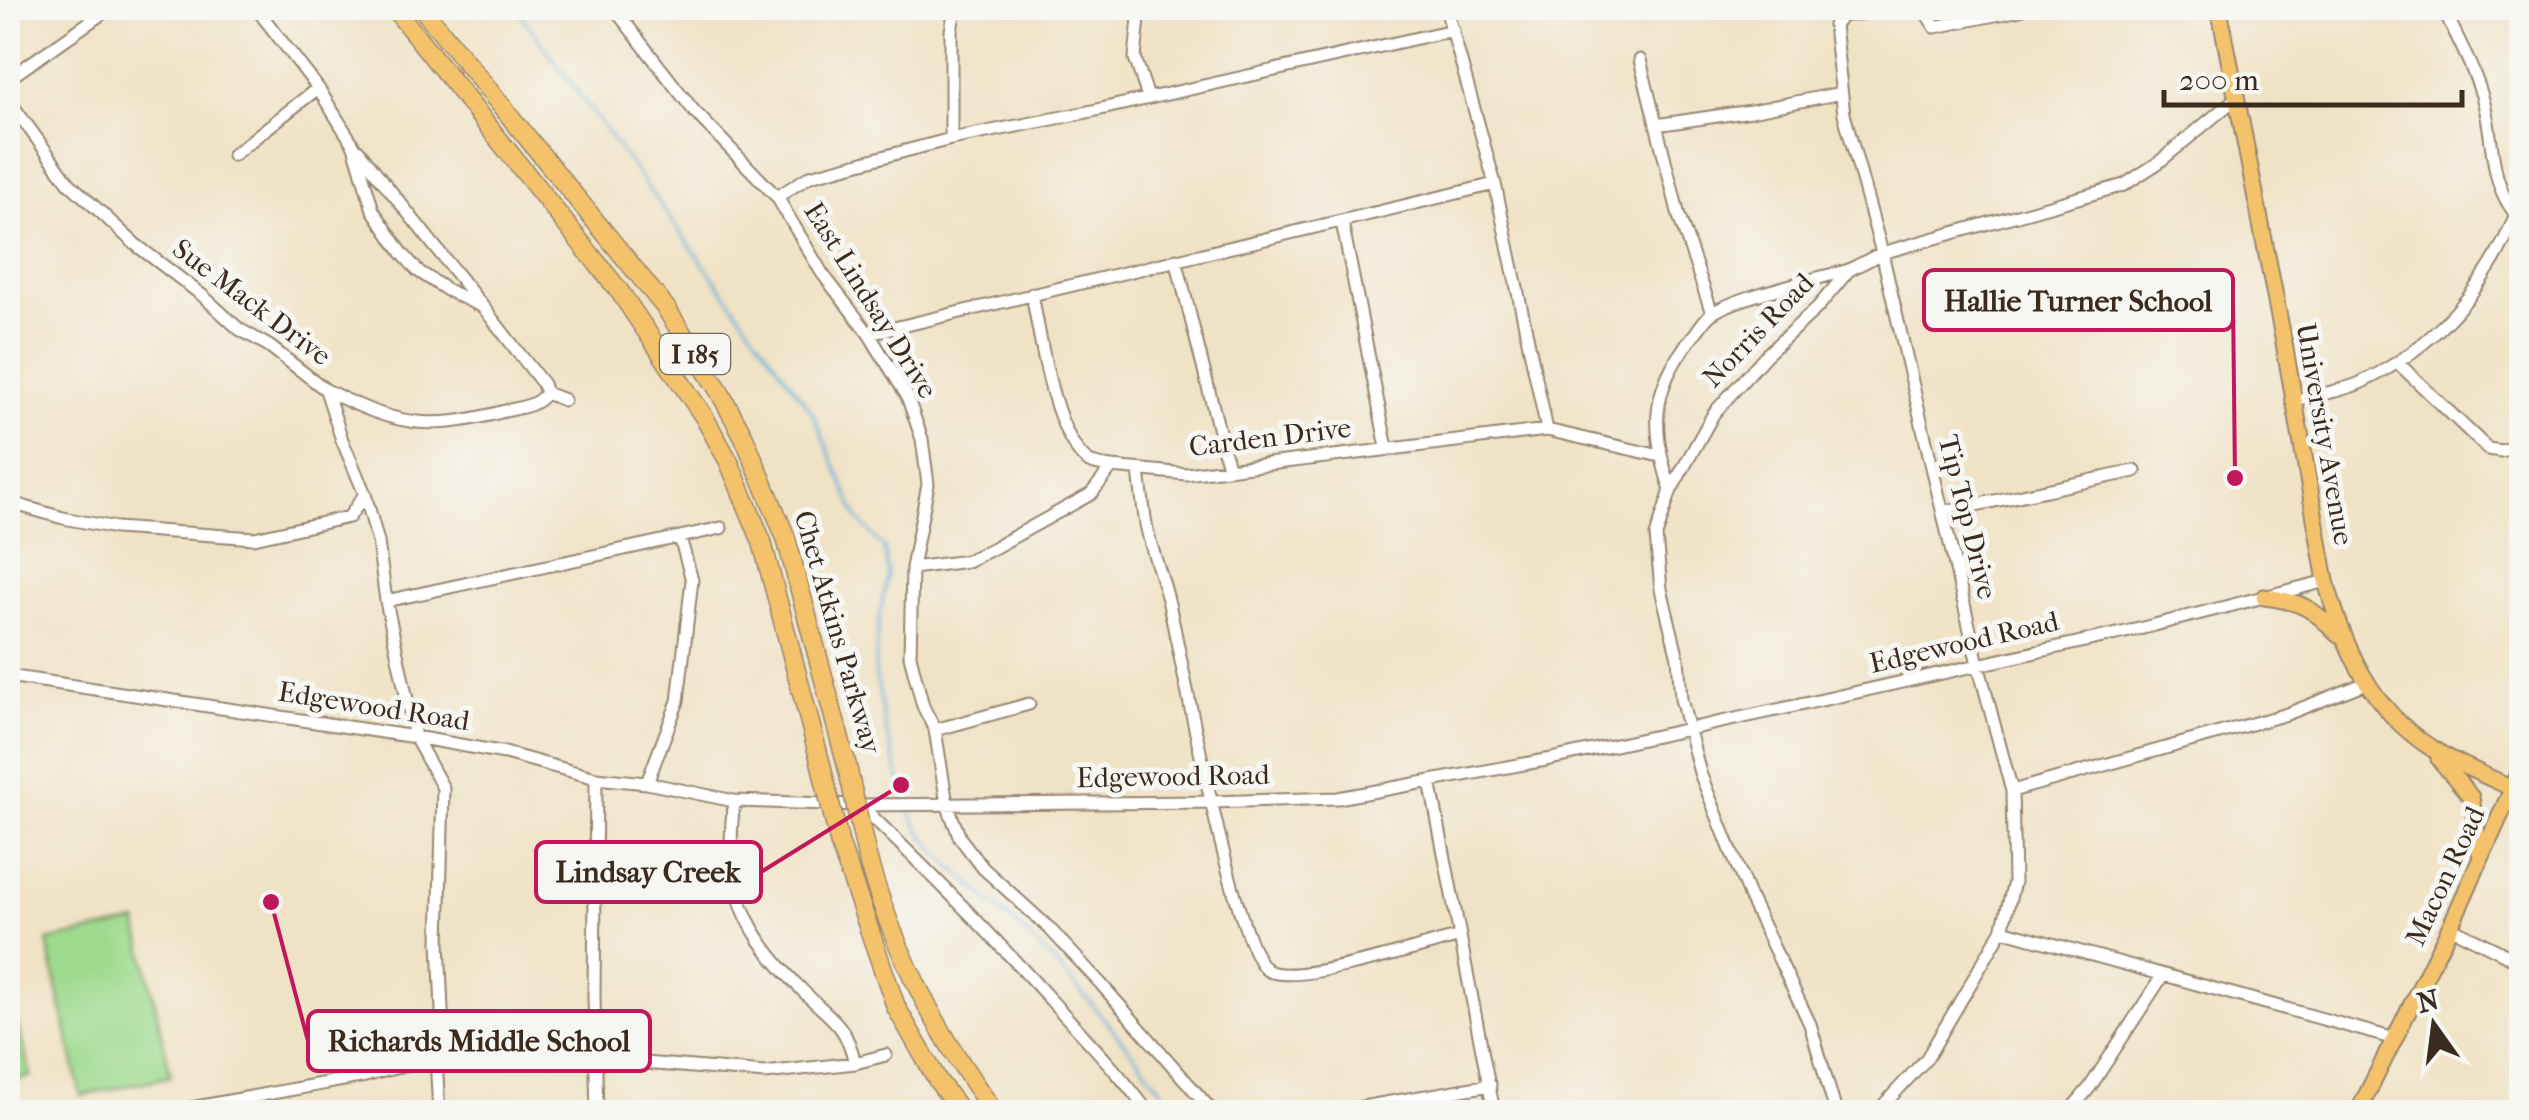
<svg xmlns="http://www.w3.org/2000/svg" width="2529" height="1120" viewBox="0 0 2529 1120" font-family="'IM FELL French Canon',serif">
	<style>
		.green { fill: #9eda8e; stroke: #6c8256; stroke-width: 2.5 }
		.lines { fill: none; stroke-linecap: round; stroke-linejoin: round }
		.stream { stroke: #5eadd8; stroke-width: 2.5 }
		.minor-casing { stroke: #968672; stroke-width: 15 }
		.major-casing { stroke: #968672; stroke-width: 19 }
		.highway-casing { stroke: #968672; stroke-width: 21 }
		.minor { stroke: #fff; stroke-width: 11 }
		.major { stroke: #f4c26a; stroke-width: 15 }
		.highway { stroke: #f4c26a; stroke-width: 18 }
		.highway-bridge-casing { stroke: #968672; stroke-width: 21; stroke-linecap: butt }
		.highway-bridge { stroke: #f4c26a; stroke-width: 18 }
		.labels { text-anchor: middle; dominant-baseline: central; stroke-width: 10; stroke-linejoin: round; paint-order: stroke }
		.shield { fill: #f6f6f2; stroke: #73675e; stroke-width: 2.5 }
		.shield-label { font-size: 25px; font-weight: bold; fill: #3b2a1e }
		.street-label { font-size: 28px; fill: #3b2a1e; stroke: #f6f6f2 }
		.leader { fill: none; stroke: #c2185b; stroke-width: 4 }
		.callout-dot { fill: #c2185b; stroke: #f6f6f2; stroke-width: 4 }
		.callout { fill: #f6f6f2; stroke: #c2185b; stroke-width: 4 }
		.callout-label { font-size: 30px; text-anchor: middle; font-weight: bold; fill: #3b2a1e }
	</style>
	<rect width="100%" height="100%" fill="#f6f6f2"/>
	<filter id="ink" filterUnits="userSpaceOnUse"><feTurbulence type="fractalNoise" baseFrequency=".01" numOctaves="2"/><feDisplacementMap in="SourceGraphic" scale="20" xChannelSelector="R" yChannelSelector="G"/><feConvolveMatrix kernelMatrix="1 2 1 2 8 2 1 2 1" color-interpolation-filters="sRGB"/></filter>
	<filter id="wash" filterUnits="userSpaceOnUse"><feTurbulence type="fractalNoise" baseFrequency=".0048" numOctaves="4" result="noise"/><feDisplacementMap in="SourceGraphic" scale="40" xChannelSelector="R" yChannelSelector="G"/><feGaussianBlur stdDeviation="2.25" result="paint"/><feColorMatrix in="noise" values="0 0 0 0 0 0 0 0 0 0 0 0 0 0 0 0 0 1.4 0 .05"/><feComposite in="paint" operator="in"/></filter>
	<g filter="url(#wash)">
		<rect width="100%" height="100%" fill="#f0e2c5"/>
		<path class="green" d="M137,922L171,1076L81,1096L47,941Z
			M8,989L31,1076L8,1082Z"/>
		<g class="lines">
			<path class="stream" d="M516,8L812,412L858,519L884,548L888,575L879,617L875,670L885,727L906,801
				M909,809C924,853 996,903 1029,937C1083,991 1133,1052 1179,1112"/>
		</g>
	</g>
	<g filter="url(#ink)">
		<g class="lines">
			<defs>
				<path id="minor" d="M256,8L318,88L354,146L373,210L402,253L418,271L447,290L483,307L543,384L546,393L564,400
					M614,8L694,111L777,197L822,273L869,334L907,396L922,439L928,484L912,568L910,656L923,706L935,730L947,804L960,838L983,868L1048,927L1101,984L1213,1112
					M1140,8L1135,58L1148,97
					M1446,8L1495,184L1547,430
					M1919,8L1924,10L1935,27L2020,10L2021,8
					M2443,8C2456,35 2472,64 2481,93C2496,136 2486,181 2518,217
					M1640,60L1679,216L1712,313
					M8,79L110,8
					M8,99L69,183L135,244L203,296L239,329L269,346L326,390L342,440L365,494L378,542L386,601L415,737L443,788L439,942L444,1056L436,1057L439,1112
					M1656,125L1751,111L1841,93
					M951,139V31L955,8
					M358,150L483,307
					M233,155L318,88
					M777,197L810,176L951,139L1083,113L1453,30
					M1342,222L1387,448
					M1176,259L1228,467
					M1032,294C1040,335 1054,438 1089,462C1095,465 1105,466 1112,467
					M869,334L1495,184
					M2398,363L2488,449L2501,451L2522,444
					M326,390C395,425 429,432 505,411C520,407 536,407 546,393
					M2292,401C2314,395 2340,392 2360,383C2433,349 2487,288 2516,214
					M1139,471C1141,488 1143,506 1146,524C1151,551 1163,577 1169,604C1182,660 1234,946 1267,970C1292,987 1427,945 1460,936
					M1671,490C1651,431 1650,389 1691,339C1697,332 1703,321 1710,315C1733,297 1817,279 1849,270
					M8,502L63,518L116,528L254,538L349,517L365,494
					M1943,512L2135,471
					M912,568L967,561L992,549L1091,494L1112,467L1186,474L1547,430L1660,456
					M386,601L721,528
					M8,676L415,737L505,753L596,778L647,783L734,801L860,805L1211,802L1338,798L1546,760L1804,704L2139,629L2326,581
					M935,730L1029,704
					M596,778L594,997L597,1112
					M1430,781L1494,1112
					M647,783L678,701L692,580L680,538
					M2012,791L2287,714L2366,683
					M734,801C723,890 744,933 807,995C834,1021 846,1025 855,1063
					M860,805C928,870 995,938 1058,1008C1089,1042 1121,1075 1148,1112
					M2450,927L2522,963
					M2002,930L2395,1039
					M596,1059L765,1073L855,1063L886,1055
					M169,1112L365,1076L436,1057
					M1333,1112L1490,1085
					M1836,1112L1810,1024L1750,898L1700,773L1681,699L1678,658L1661,589L1656,536L1671,490L1714,413L1765,356L1818,307L1849,270L1882,253L2124,185L2158,163L2235,99
					M1877,1112L1927,1058L2002,930L2014,882L2012,791L1978,664L1882,253L1844,114L1834,25L1842,16L1898,8
					M2069,1112L2090,1087L2163,975"/>
				<path id="major" d="M2219,8L2284,343L2326,581C2342,641 2366,699 2417,738C2444,759 2481,773 2512,788
					M2264,597C2300,601 2313,608 2338,634
					M2439,759L2471,797L2481,858
					M2358,1112L2450,927L2522,767"/>
				<path id="highway" d="M394,8L620,292L704,417L729,462L762,542L821,765
					M422,8L665,307L718,389L744,437L786,538L847,766
					M840,845L896,1007L938,1081L961,1112
					M867,857C893,949 938,1035 994,1112"/>
			</defs>
			<use href="#minor" class="minor-casing"/>
			<use href="#major" class="major-casing"/>
			<use href="#highway" class="highway-casing"/>
			<use href="#minor" class="minor"/>
			<use href="#major" class="major"/>
			<use href="#highway" class="highway"/>
			<defs>
				<path id="highway-bridge" d="M821,765L840,845
					M847,766L867,857"/>
			</defs>
			<use href="#highway-bridge" class="highway-bridge-casing"/>
			<use href="#highway-bridge" class="highway-bridge"/>
		</g>
	</g>
	<g class="labels">
		<rect class="shield" x="660" y="334" width="70" height="40" rx="8"/>
		<g class="shield-label">
			<text x="695" y="354">I 185</text>
		</g>
		<g class="street-label">
			<text transform="translate(871 300) rotate(58)">East Lindsay Drive</text>
			<text transform="translate(252 302) rotate(37)">Sue Mack Drive</text>
			<text transform="translate(1758 330) rotate(-46)">Norris Road</text>
			<text transform="translate(2325 434) rotate(80)">University Avenue</text>
			<text transform="translate(1270 437) rotate(-7)">Carden Drive</text>
			<text transform="translate(1968 517) rotate(76)">Tip Top Drive</text>
			<text transform="translate(838 632) rotate(74)">Chet Atkins Parkway</text>
			<text transform="translate(1964 642) rotate(-13)">Edgewood Road</text>
			<text transform="translate(374 706) rotate(9)">Edgewood Road</text>
			<text transform="translate(1173 776) rotate(-1)">Edgewood Road</text>
			<text transform="translate(2445 876) rotate(-65)">Macon Road</text>
		</g>
	</g>
	<path class="leader" d="M2235 478L2233 300M901 785L761 872M271 902L308 1041"/>
	<g class="callout-dot">
		<circle cx="2235" cy="478" r="10"/>
		<circle cx="901" cy="785" r="10"/>
		<circle cx="271" cy="902" r="10"/>
	</g>
	<g class="callout">
		<rect x="1924" y="270" width="309" height="60" rx="10"/>
		<rect x="536" y="842" width="225" height="60" rx="10"/>
		<rect x="308" y="1011" width="342" height="60" rx="10"/>
	</g>
	<g class="callout-label">
		<text x="2078" y="311">Hallie Turner School</text>
		<text x="648" y="882">Lindsay Creek</text>
		<text x="479" y="1051">Richards Middle School</text>
	</g>
	<rect width="2529" height="1120" fill="none" stroke="#f6f6f2" stroke-width="40"/>
	<g transform="translate(2434 1025) rotate(346)" stroke="#f6f6f2" stroke-width="8" paint-order="stroke">
	<path d="M0-8L18 38L0 25L-18 38Z" fill="#3b2a1e"/>
	<text y="-15" font-size="28" font-weight="bold" text-anchor="middle" fill="#3b2a1e">N</text>
	</g>
	<path d="M2164 90v15h298v-15" fill="none" stroke="#3b2a1e" stroke-width="5"/>
	<text x="2179" y="90" font-size="30" fill="#3b2a1e" stroke="#f6f6f2" stroke-width="8" paint-order="stroke">200 m</text>
</svg>
